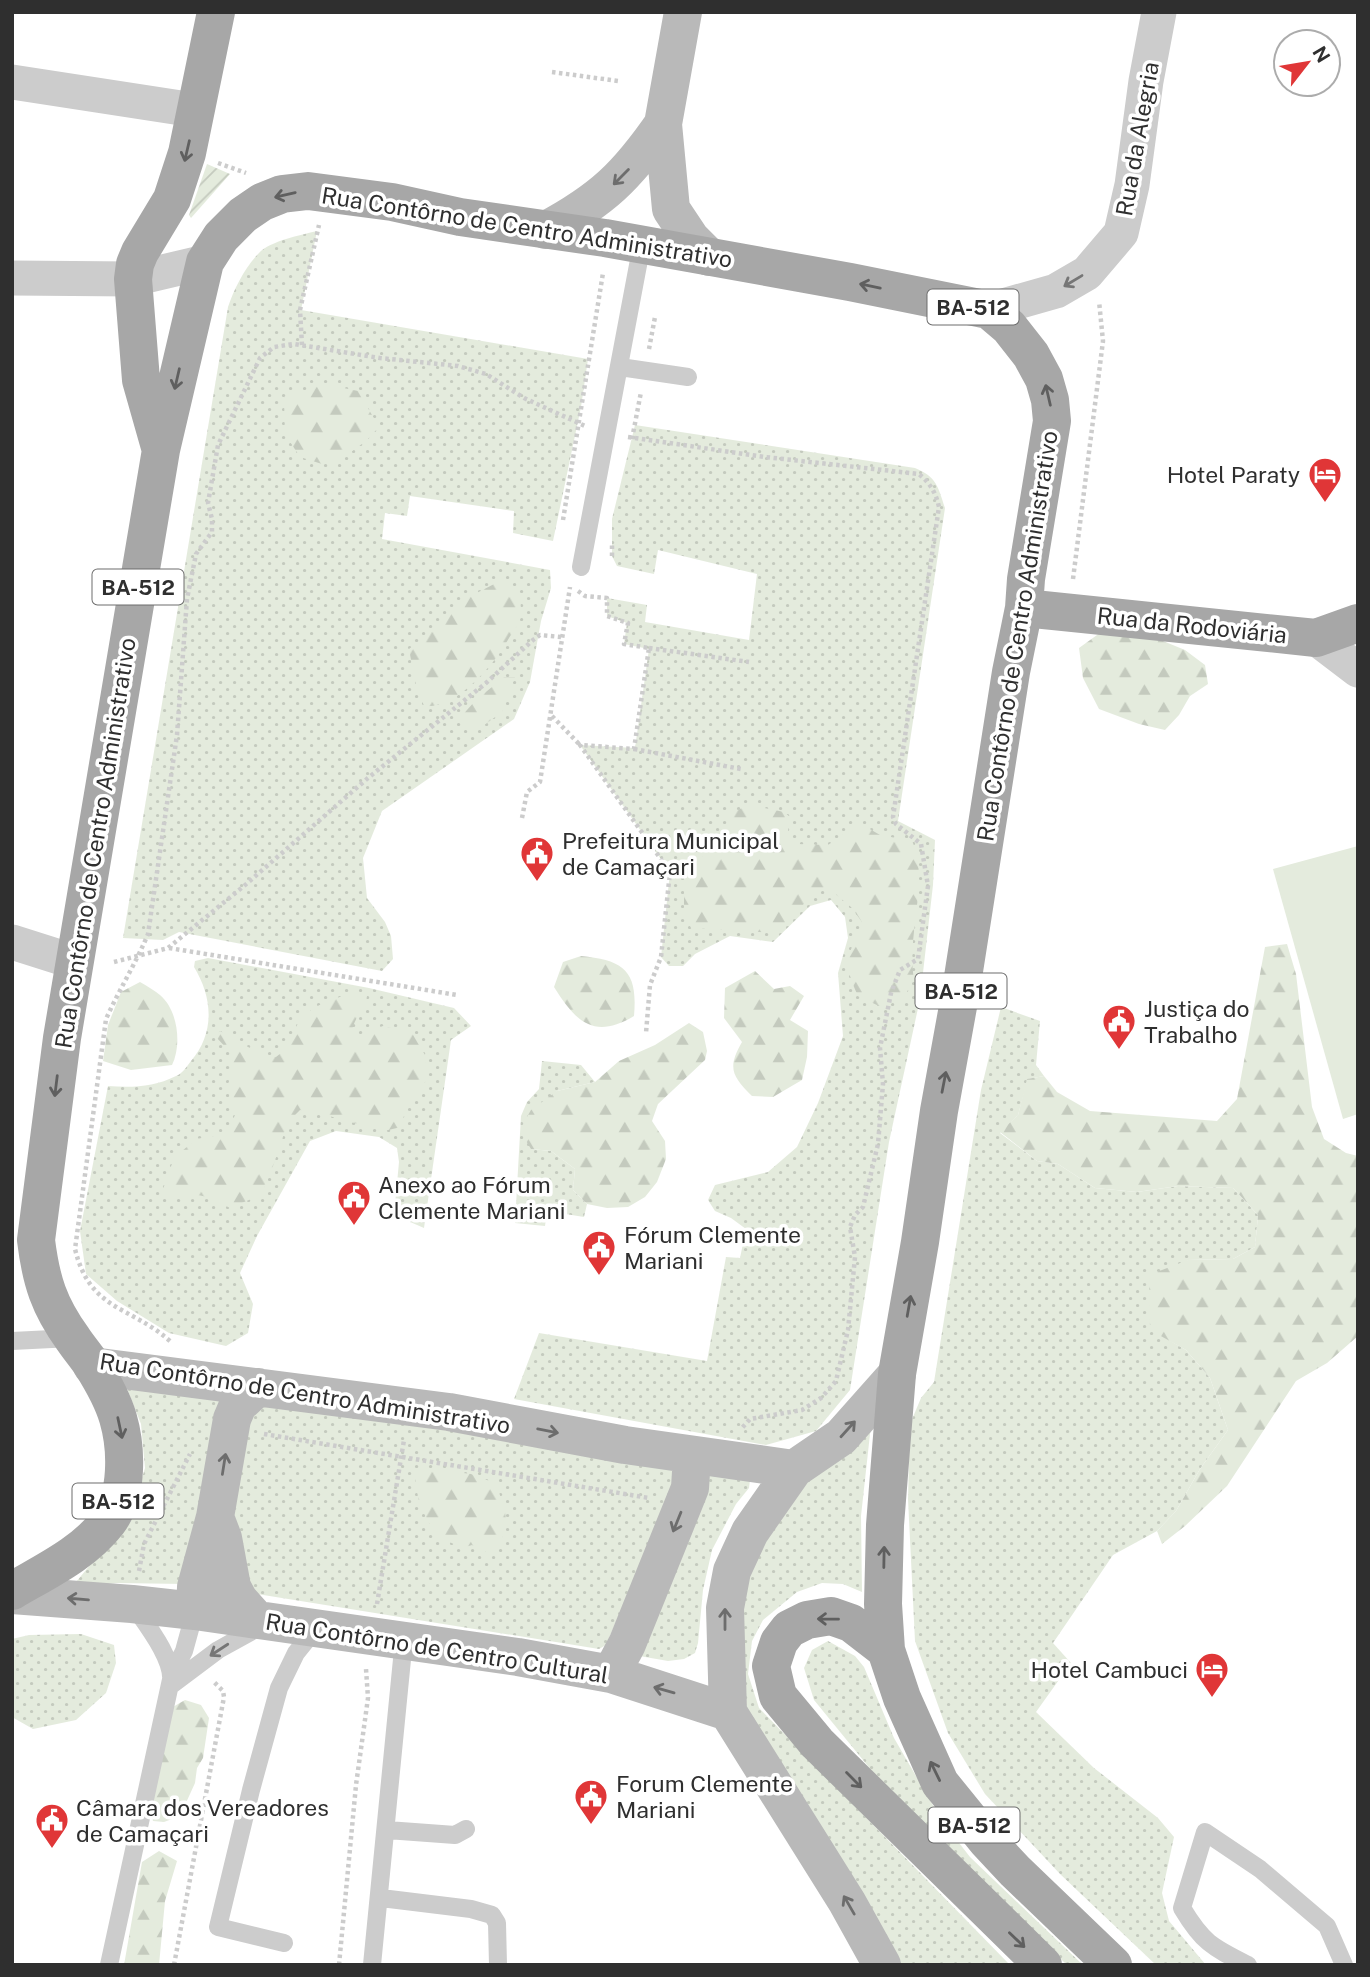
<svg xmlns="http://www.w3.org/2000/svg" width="1370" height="1977" viewBox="0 0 1370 1977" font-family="'Public Sans',sans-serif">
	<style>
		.grass { fill: url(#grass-dots) }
		.forest { fill: url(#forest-firs) }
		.park { fill: #e4ebdd }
		.garden { fill: url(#garden-furrows) }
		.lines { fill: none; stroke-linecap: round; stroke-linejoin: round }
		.path { stroke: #ccc; stroke-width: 4.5; stroke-dasharray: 3.5 3.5; stroke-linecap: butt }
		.lane { stroke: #ccc; stroke-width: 18 }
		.street { stroke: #ccc; stroke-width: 35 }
		.secondary { stroke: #b9b9b9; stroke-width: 38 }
		.primary { stroke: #a7a7a7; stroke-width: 38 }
		.oneway { stroke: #5f5f5f }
		.oneway2 { stroke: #6d6d6d }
		.oneway3 { stroke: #767676 }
		.labels { text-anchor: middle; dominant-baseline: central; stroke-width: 7; stroke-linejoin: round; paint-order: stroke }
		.shield { fill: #fff; stroke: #6d6d6d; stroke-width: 2 }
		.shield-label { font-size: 21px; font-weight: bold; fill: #2f2f2f }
		.street-label { font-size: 23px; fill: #2f2f2f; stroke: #fff }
		.poi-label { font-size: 23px; fill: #2f2f2f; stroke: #fff; text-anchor: start }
	</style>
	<defs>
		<pattern id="grass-dots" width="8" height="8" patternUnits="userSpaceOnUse" patternTransform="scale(1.75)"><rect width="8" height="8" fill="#e4ebdd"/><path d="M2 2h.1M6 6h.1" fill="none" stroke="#c4cabe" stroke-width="1.8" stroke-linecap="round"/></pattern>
		<pattern id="forest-firs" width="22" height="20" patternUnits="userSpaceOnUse" patternTransform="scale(1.75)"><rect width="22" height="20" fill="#e4ebdd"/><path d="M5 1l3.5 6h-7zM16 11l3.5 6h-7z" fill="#c4cabe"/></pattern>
		<pattern id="garden-furrows" width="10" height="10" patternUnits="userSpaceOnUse" patternTransform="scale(1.75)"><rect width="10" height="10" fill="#e4ebdd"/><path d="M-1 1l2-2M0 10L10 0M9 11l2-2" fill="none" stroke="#c4cabe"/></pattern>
	</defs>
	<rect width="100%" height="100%" fill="#fff"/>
	<path class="grass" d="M317,231L301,310L588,359L581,407L553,541L513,533L514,511L410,496L407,516L385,513L382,539L550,570L551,588L541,621L530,682L514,719L382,811L363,858L367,898L385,922L391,936L393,959L382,971L179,932L163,940L123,938L228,307C234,289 245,267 259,253C270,241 301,235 317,231Z
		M635,425L915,468C937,477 938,487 945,508L898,821L935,840L933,885L920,999L889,1142L850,1390L816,1431L766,1445L514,1399L539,1333L707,1361L726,1257L740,1258L746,1229L731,1218L715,1211L708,1200L715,1185L768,1172L797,1147L818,1103L843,1036L838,973L848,938L845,917L831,900L810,906L773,942L730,936L695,954L683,966H669L661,957L670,872L580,745L635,748L649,649L624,644L627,623L607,616V598L647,605L645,622L749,640L757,574L658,550L654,574L617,566L612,556V519Z
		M208,958L369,988L454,1008L471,1026L451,1040L424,1228L394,1215L399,1162L397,1148L379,1137L336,1131L310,1141L257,1236L240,1273L253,1304L248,1333L226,1346L169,1333L117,1301L86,1274L80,1231L108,1086C132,1088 154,1087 176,1076C182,1074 187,1066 191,1061C215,1033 213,998 194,967L195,961Z
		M1001,1007L1040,1021L1036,1065L1044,1076L1028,1079L1018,1115L1000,1133L1037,1161L1058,1164L1095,1188L1137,1192L1178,1186L1233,1188L1258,1215L1255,1247L1233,1259L1188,1260L1150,1329L1186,1350L1210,1378L1228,1430L1200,1469L1176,1511L1157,1531L1113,1555L1053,1643L1071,1663L1036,1712L1094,1768L1158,1818L1174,1837L1162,1893L1169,1921L1206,1965H1156L1060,1874L985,1794L948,1733L915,1641L908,1499L910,1424L921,1398L934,1382L981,1090Z
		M542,1061L581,1065L595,1082L557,1091L531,1149L551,1151L575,1169L573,1190L587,1204L584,1217L547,1211L545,1226L515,1223L521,1116L527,1102L539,1089Z
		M122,1376L232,1393L184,1584L117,1583L71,1588L130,1517L145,1468L141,1424Z
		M264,1402L666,1464L678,1477L606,1645L599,1649L245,1592L228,1529L240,1425Z
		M872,1416L861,1516L862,1592L843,1584L822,1583L797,1592L763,1620L752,1641L748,1674L759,1708L1010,1965H901L745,1713L734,1625L760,1536L793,1493Z
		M698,1472L750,1480L749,1488L736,1504L712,1550L703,1590L698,1643L695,1653L684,1659L668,1661L628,1654Z
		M81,1634L114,1645L116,1663L106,1693L76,1720L33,1729L12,1717V1639L29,1635Z
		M828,1641L855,1656L864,1667L894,1738L942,1821L970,1857L1083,1965H1067L890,1793L814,1700L804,1668L812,1650Z"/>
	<path class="forest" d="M324,384L358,391L379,427L366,441L344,457L322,464L300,457L285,434L284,397Z
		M500,581L520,592C520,601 522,612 520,620C518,626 512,633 509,638C494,665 457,709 424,706L415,681L409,649L435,629L467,598Z
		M1104,630H1136L1185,650L1205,665L1208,684L1190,696L1179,715L1165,730L1139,724L1099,709L1083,678L1079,648Z
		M504,677H515L502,712L472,734L459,719L475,701Z
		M749,805L784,812L790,817L787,838L796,844L828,845L854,827L868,828L880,835L912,841C930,878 906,937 914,979L902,1001L879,1006L858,996C840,956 849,960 862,922L851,907L828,888L811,896L778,933L691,928L684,912V868L691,859L703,856L714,849L718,838L728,832L727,815Z
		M1287,944L1296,974L1312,1107L1324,1139L1346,1153L1358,1156V1336L1327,1363L1296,1381L1227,1486L1185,1526L1162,1544L1157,1531L1176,1511L1200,1469L1228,1430L1210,1378L1186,1350L1150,1330L1149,1275L1188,1260L1233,1259L1255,1247L1258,1215L1233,1188L1178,1186L1137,1192L1095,1188L1058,1164L1037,1161L1000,1132L1018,1115L1027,1079L1044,1076L1057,1092L1090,1111L1217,1121L1237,1099L1265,947Z
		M581,956C624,960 638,971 634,1016C594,1040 576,1022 554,987L563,962Z
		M755,971L774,989L790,986L804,996L790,1020L808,1031L807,1057L802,1080L773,1097L752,1096C732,1076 727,1068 742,1042L724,1018L725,988Z
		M140,982C147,986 154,990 160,995C178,1010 182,1045 172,1065L131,1070L103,1061L108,1025L121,992Z
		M355,993L367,996C365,1010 356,1014 352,1030L356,1036L383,1026L412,1033L425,1055L427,1080C414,1095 405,1107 401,1127L384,1131L318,1113L300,1110L288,1122L272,1169L261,1195L230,1208C203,1194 198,1192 168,1198L163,1189L174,1158L196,1139L214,1136L230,1128L236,1112L230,1099L228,1085L233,1066L232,1054L215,1036L220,1031L262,1055L276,1057C293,1044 289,1042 297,1025C307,1006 337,997 355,993Z
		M689,1023L703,1032L707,1051L705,1060L658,1104L652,1121L665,1141L666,1159L657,1182L645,1197L628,1207L607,1208L587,1204L573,1190L575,1169L551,1151L531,1149L523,1136L524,1122L531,1110L557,1091L595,1082L619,1061L655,1045Z
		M425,1468L471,1474L495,1483C509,1516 510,1524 494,1556L472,1545L462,1548L435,1535L419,1503L415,1478Z
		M185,1700L201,1705L209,1718L203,1758L197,1768L195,1783L180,1816L164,1822L153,1821L148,1803L171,1708Z
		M159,1851L177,1861L165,1901L159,1965H124L142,1862Z"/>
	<path class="park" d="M1358,846V1114L1343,1119L1273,869Z"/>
	<path class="garden" d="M207,164L230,174L191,218L189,215Z"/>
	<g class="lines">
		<path class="path" d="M552,72L618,81
			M218,163L246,173
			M302,345L300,310L319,225
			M649,349L655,317
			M628,437L765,457L919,474C930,483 936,493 939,507L893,817L896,824L921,844L928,886L918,959L900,970L891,993L880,1048L883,1084L878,1144L863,1207L855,1215L850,1227L855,1257L848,1330L836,1381L821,1398L802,1410L750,1419L742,1428
			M632,439L641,392
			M563,520L603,273
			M612,556V543
			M1073,579L1103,341L1099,301
			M578,591L585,596L607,598V616L628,623L624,644L649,648L634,749L580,745L670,872L661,957L650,985L646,1033
			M649,648L749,662
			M552,716L580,745
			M634,749L741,769
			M522,818L527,792L540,782L570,587
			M169,948L457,995
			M114,962L168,948L244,886L368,778L486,683L533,640L540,635L561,637
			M170,1341C129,1305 90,1311 75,1249L106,1019C119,990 136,963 148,934L177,735L187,599L196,554L212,532V519L208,503L218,445L260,358L274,347L294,344L380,358L458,366L486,374L524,398L585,426
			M264,1434L649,1498
			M139,1571L144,1544L190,1454
			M377,1604L404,1440
			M174,1965L224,1697L223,1691L213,1681
			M339,1965L356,1785L368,1698L366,1669"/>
		<path class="lane" d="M620,367L688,377
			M581,567L642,244
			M12,1341L72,1338
			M133,1605C146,1624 174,1659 171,1682
			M170,1686L218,1650L263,1625
			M387,1830L455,1835L466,1829
			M381,1898L471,1909L492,1915L497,1923L498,1965
			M284,1943L218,1927L251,1790L279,1688L296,1653L317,1627
			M109,1965L172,1675L184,1651L195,1611
			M372,1965L404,1639
			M1248,1965C1212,1947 1203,1943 1182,1908L1205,1832L1260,1869L1327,1926L1344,1965"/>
		<path class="street" d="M12,82L194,110
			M12,278L133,279L205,262
			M989,310L1056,291L1087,273L1121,233L1132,185L1146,81L1159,12
			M1316,638L1358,670
			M12,942L75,962"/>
		<path class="secondary" d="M683,12L663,124L671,209L691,239L709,257
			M546,230C602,200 627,176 663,124
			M92,1366L449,1412L625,1445L794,1469
			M12,1595L132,1604L195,1611L518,1657L611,1674L728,1712L847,1902L882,1965
			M195,1611L196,1587L215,1517
			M256,1619L239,1600L232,1587L223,1538L215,1517L232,1419L238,1405L258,1387
			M611,1674L627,1644L690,1488L692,1456
			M728,1712L725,1608L732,1571L750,1532L794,1469L841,1437L897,1374"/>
		<path class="primary" d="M160,447L141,380L133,279L135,264L140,252L172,199L187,153L216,12
			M1024,608L1316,638L1358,623
			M12,1591C46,1571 83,1554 108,1522C128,1496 127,1449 118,1418C113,1401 102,1381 92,1365C86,1356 79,1348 73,1339C49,1306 41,1281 36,1240L62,1038L161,450L205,262L221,237L243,215L262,202L282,194L308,191L392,202L460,217L605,238L850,282L989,310L1009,327L1031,355L1044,379L1050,400L1052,421L1026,579L1024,608L1011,672L961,990L939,1111L920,1242L897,1374L885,1525L883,1604L886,1650L902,1698L940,1783L987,1841L1015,1871L1113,1965
			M886,1650L851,1623L831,1616L807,1620L789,1629L779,1642L771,1666L778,1696L817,1743L1043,1965"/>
	</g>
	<defs><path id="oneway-shaft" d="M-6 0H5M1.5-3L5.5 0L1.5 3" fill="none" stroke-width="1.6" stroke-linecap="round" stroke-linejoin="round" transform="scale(1.75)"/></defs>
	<g class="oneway">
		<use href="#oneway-shaft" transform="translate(187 151) rotate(103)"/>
		<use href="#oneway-shaft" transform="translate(285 195) rotate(167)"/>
		<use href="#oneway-shaft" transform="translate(870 286) rotate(-168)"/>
		<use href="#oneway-shaft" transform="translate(177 379) rotate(103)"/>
		<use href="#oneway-shaft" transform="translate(1048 395) rotate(-103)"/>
		<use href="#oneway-shaft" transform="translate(944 1082) rotate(-79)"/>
		<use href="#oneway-shaft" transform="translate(56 1086) rotate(97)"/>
		<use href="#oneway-shaft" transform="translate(909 1306) rotate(-80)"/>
		<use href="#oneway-shaft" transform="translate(120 1428) rotate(78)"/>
		<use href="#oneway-shaft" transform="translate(884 1557) rotate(-89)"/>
		<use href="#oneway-shaft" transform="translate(828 1619) rotate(-179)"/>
		<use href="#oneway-shaft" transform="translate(935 1771) rotate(-116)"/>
		<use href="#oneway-shaft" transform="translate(854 1780) rotate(45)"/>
		<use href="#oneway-shaft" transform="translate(1017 1940) rotate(44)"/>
	</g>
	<g class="oneway2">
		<use href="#oneway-shaft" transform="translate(621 177) rotate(135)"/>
		<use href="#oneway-shaft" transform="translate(848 1429) rotate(-48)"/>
		<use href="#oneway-shaft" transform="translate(548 1431) rotate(11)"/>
		<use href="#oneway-shaft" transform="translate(224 1464) rotate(-81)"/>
		<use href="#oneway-shaft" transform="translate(677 1522) rotate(112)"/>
		<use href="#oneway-shaft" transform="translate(78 1599) rotate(-175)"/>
		<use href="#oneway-shaft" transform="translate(725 1619) rotate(-90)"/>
		<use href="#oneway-shaft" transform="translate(664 1690) rotate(-164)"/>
		<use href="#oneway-shaft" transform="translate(849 1905) rotate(-120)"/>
	</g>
	<g class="oneway3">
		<use href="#oneway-shaft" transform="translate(1073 281) rotate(149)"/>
		<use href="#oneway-shaft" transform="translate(219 1650) rotate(147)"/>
	</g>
	<defs>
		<symbol id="hotel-pin" viewBox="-11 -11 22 30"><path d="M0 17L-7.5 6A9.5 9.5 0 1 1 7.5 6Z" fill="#e03637" stroke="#fff"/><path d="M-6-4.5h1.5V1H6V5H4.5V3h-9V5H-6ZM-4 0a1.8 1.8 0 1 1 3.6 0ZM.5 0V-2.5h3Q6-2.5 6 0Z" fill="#fff"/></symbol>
		<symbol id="civic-pin" viewBox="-11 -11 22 30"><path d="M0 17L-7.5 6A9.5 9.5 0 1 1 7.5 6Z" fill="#e03637" stroke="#fff"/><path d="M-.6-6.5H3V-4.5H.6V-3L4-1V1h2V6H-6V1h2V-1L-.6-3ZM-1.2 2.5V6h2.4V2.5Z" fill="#fff"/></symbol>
	</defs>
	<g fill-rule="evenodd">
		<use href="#hotel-pin" x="1306" y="455" width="38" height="52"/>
		<use href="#civic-pin" x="518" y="834" width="38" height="52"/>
		<use href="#civic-pin" x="1100" y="1002" width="38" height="52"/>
		<use href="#civic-pin" x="335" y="1178" width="38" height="52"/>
		<use href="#civic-pin" x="580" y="1228" width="38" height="52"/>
		<use href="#hotel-pin" x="1193" y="1650" width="38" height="52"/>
		<use href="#civic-pin" x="572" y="1777" width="38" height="52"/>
		<use href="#civic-pin" x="33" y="1801" width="38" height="52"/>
	</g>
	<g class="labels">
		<g class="shield">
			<rect x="927.5" y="289.5" width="91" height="35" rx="5"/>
			<rect x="92.5" y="569.5" width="91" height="35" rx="5"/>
			<rect x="915.5" y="973.5" width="91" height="35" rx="5"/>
			<rect x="72.5" y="1483.5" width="91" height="35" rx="5"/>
			<rect x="928.5" y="1807.5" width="91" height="35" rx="5"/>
		</g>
		<g class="shield-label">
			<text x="973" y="307">BA-512</text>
			<text x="138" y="587">BA-512</text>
			<text x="961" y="991">BA-512</text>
			<text x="118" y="1501">BA-512</text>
			<text x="974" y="1825">BA-512</text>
		</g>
		<g class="street-label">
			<text transform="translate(1137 139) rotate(-80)">Rua da Alegria</text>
			<text transform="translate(527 227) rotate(9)">Rua Contôrno de Centro Administrativo</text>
			<text transform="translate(1192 625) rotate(6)">Rua da Rodoviária</text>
			<text transform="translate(1017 636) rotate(-81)">Rua Contôrno de Centro Administrativo</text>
			<text transform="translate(95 843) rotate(-81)">Rua Contôrno de Centro Administrativo</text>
			<text transform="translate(305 1393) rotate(9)">Rua Contôrno de Centro Administrativo</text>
			<text transform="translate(437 1648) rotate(9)">Rua Contôrno de Centro Cultural</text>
		</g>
		<g class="poi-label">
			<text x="1300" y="474" text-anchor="end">Hotel Paraty</text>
			<text x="562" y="840">Prefeitura Municipal<tspan x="562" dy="26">de Camaçari</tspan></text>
			<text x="1144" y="1008">Justiça do<tspan x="1144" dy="26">Trabalho</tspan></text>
			<text x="378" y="1184">Anexo ao Fórum<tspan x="378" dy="26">Clemente Mariani</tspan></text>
			<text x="624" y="1234">Fórum Clemente<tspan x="624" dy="26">Mariani</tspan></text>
			<text x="1188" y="1669" text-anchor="end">Hotel Cambuci</text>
			<text x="616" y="1783">Forum Clemente<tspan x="616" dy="26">Mariani</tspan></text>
			<text x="76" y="1807">Câmara dos Vereadores<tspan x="76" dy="26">de Camaçari</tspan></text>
		</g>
	</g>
	<rect width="1370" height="1977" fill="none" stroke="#2f2f2f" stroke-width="28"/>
	<g transform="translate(1307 63) rotate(59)"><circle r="33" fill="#ffffff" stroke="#acacac" stroke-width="2"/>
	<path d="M0-5L12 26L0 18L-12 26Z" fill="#e03637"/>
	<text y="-10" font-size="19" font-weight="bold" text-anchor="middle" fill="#2f2f2f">N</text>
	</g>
</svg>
